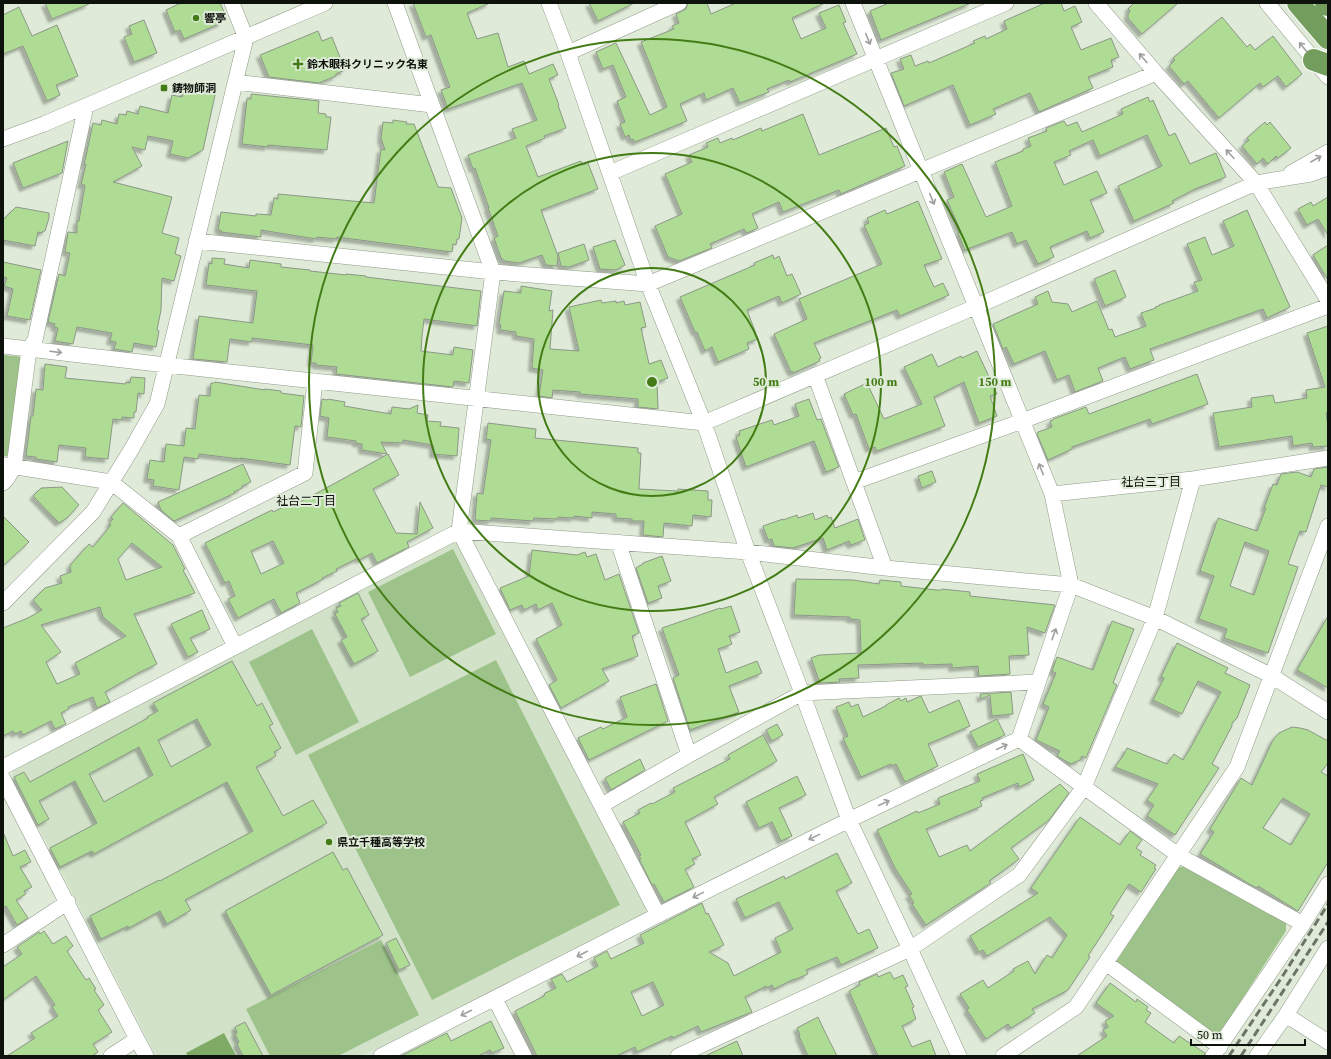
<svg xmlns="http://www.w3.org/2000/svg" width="1331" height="1059" viewBox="0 0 1331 1059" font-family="'Source Serif 4','Noto Sans JP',serif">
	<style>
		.built { fill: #d1e2c9 }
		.green { fill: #9ec38a }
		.water { fill: #7fab66 }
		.building { fill: #aedc95; stroke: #8c9786; fill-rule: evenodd; filter: url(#shadow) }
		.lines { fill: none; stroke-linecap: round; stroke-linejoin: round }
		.minor-casing { stroke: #909b8a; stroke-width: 16 }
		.highway-casing { stroke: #fff; stroke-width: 24 }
		.minor { stroke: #fff; stroke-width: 15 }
		.highway { stroke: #739d5c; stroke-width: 22 }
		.rail { stroke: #6c7468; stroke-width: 3; stroke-dasharray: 8 4; stroke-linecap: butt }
		.oneway { stroke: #9fa09e }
		.ring { fill: none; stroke: #437c15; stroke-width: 2 }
		.poi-dot { fill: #437c15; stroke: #dfebd8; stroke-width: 1.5 }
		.labels { text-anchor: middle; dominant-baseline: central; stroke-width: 4; stroke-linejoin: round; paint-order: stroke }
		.poi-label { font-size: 11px; font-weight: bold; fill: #0e120c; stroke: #dfebd8; text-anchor: start }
		.neighbourhood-label { font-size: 12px; fill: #0e120c; stroke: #dfebd8 }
		.centre { fill: #437c15; stroke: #dfebd8; stroke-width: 2 }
		.ring-label { font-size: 12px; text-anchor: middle; font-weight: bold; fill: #437c15; stroke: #dfebd8; stroke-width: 4; stroke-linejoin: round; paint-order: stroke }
	</style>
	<defs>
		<filter id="shadow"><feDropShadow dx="-3.5" dy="3.5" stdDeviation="1" flood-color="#0004"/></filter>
	</defs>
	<rect width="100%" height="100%" fill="#dfebd8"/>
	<path class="built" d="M449,541L459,543L646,907L645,914L362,1056H156L12,776L13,771Z"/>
	<path class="green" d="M3,355L25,357L12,454L3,457Z
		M453,549L496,634L410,677L368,592Z
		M312,629L359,722L296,755L249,662Z
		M496,660L620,905L432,1000L308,755Z
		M1178,867H1186L1286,922V931L1221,1032L1215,1035L1116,962Z
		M381,940L419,1015L338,1056H270L246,1009Z"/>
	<path class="water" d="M224,1033L236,1056H188L186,1053Z"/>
	<path class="building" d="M45,3H89V4L52,19Z
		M181,3H220L225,14L221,23L184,39L180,30L175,32L166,10Z
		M413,3H490L467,13L477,39L498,33L508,67L524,61L529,74L553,64L558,75L549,79L559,105H558L566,128L544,136L545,138L526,146L538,177L581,161L583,165L588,163L598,189L541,210L558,256L557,266L546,265L542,255L519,263L505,261L501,258L494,238L498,236L488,208H489L475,168L473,169L468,155L516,138L512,129L537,120L522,83L448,109L441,90L450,87L431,35L426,37Z
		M589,3H634L598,21Z
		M688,3H707L711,14L736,3H825L792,18L801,39L826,28L819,13L839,5L846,22L843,23L857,54L790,82L789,80L767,89L769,92L740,103L733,88L706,100L704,93L680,104L687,121L635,142L633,139L631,140L629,135L625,137L620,124L625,122L617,101L626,97L613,65L603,69L596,52L616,43L650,115L667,107L641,42L674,29L672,26L679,23L676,14L686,9Z
		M889,3H971L881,40L870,11Z
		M1045,3H1061L1064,11L1075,6L1082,22L1071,27L1081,50L1111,38L1119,57L1111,60L1113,67L1088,77L1093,88L1039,112L1030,93L993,109L996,114L970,125L953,85L904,106L891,73L904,69L900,59L911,55L915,66L928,61L929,63L975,43L973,41L985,36L986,39L1007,29L1004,21Z
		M1134,3H1178L1142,34L1128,18V14L1130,11L1128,9Z
		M19,7L32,36L57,25L78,76L56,85L60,95L47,101L23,46L3,54V15Z
		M1222,17L1247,47L1250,44L1255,50L1273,36L1302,74L1286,87L1278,76L1263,87L1260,83L1219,118L1188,81L1184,84L1169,66L1175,60L1173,58Z
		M144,20L157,53L134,62L124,37L132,34L129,26Z
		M318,31L322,41L332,37L345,70L336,74V76L319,83L269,77L260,55Z
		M203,82L217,86L203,150L188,158L170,154L173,141L148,136L145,150L132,147L142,166L113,182L172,197L162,233L179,238L175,254L181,256L174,281L162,278L161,310L157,330L159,331L156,347L134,343L132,352L114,349L116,342L110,341L112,333L77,327L73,344L55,341L58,328L54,327L55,324L48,322L59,274L65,276L70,253L65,252L68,232L77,233V221H79L85,185H81L86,164L84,165L93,123L101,125L102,120L117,124L119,114L126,115L127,111L138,114L140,106L168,113L172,95L182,97L185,88L201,91Z
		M251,94L319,101L318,113L326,114V117H331L327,150L268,145V147L242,144L247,99H251Z
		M1148,97L1150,102L1153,100L1169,136L1175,133L1190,164L1216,153L1226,177L1195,189L1172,201L1174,203L1134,221L1118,186L1162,166L1147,135L1100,156L1093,140L1069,151L1071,155L1054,162L1064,185L1097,171L1107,193L1090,200L1104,232L1090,238L1087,231L1050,247L1054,257L1038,264L1026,240L1017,244L1012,232L965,250L958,233L961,232L947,200L954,197L944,172L962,164L986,217L1012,206L995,162L1023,151V149L1031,146L1028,138L1047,131L1046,128L1064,121L1067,126L1077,122L1082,132L1123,114L1121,109Z
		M803,114L819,155L886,128L894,147L897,146L905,166L841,194L839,190L783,212L779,202L752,214L758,228L747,233L744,229L710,244L712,248L679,261L668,257L655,226L682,214L665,174L692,162L689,155L708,147L706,143L718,138L720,143L732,138L733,140L761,128L762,131Z
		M393,120L407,122L406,124H414L438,187L451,188L462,218L459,239H457L456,245L453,244L452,252L337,237L336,239L317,237L316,239L261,230V237L221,232V230H218L221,212L256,216V214L271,215L274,198L278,199V194L374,203L381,149L385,150L381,138L383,122L393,123Z
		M1265,122L1267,125L1270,122L1291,148L1278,158L1276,156L1268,164L1263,158L1257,164L1242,146L1249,140L1247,138Z
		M68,141L62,173L23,188L13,163Z
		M1328,197V235L1318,219L1307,225L1298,209L1311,202L1313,206Z
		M918,201L942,259L924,265L934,287L943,283L949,295L900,316L897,310L814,343L821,358L819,359L820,361L793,373L792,371L791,372L774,334L807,319L799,299L882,264L864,225L869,223L867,218L885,210L887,214Z
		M16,207L49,213V218L45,231H43L42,233L38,232L35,246L3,240V220Z
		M1247,210L1290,307L1267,318L1263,309L1150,349L1154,360L1130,369L1125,357L1098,368L1103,381L1075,392L1069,375L1057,380L1045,351L1014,364L1006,347L1003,349L993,324L1038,304L1035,297L1048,291L1052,302L1068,304L1072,312L1097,301L1109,330L1112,329L1115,337L1146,326L1141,313L1156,308L1155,307L1159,306V305L1198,291L1194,282L1202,280L1187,244L1205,237L1212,255L1234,246L1223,221Z
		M615,240L625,265L616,270L600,269L593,247Z
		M584,244L589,260L569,267L561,266L558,253Z
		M1328,245V280L1313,255Z
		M773,255L774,259L779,256L787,276L792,274L801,294L782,303L779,296L747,310L758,339L747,343L749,349L718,362L712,347L705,351L697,332H695L680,297L755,265L754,263Z
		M212,258L225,259L224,264L249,268L250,260L281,264V267L310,270V271L346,275V274L366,276V277L481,291L477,326L424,319L422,336L421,351L453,355L454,347L473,350L469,383L454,381L453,387L336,374L337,367L316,365V363H311L313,345L252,338V342L230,339L227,362L193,359L199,316L253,323L257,291L206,285L209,263L212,264Z
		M3,262L41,270L30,320L7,316L13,289L4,286L7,278L3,277Z
		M1115,270L1126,297L1105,306L1094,279Z
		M521,286L552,291L549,311L553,310L550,349L579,351L569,307L601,300L602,303L616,301V303L624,301L625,305L640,302L646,327L641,328L649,364L661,360L668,378L657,382L658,409L638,407V399L580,394V392L553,390L552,398L539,396L543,370L532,368L534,339L516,336V332L500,330L501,325L499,324L504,291L521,293Z
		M1328,326V413H1326L1328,426V446L1313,447L1312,443L1293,446L1292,436L1219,447L1213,413L1252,407L1251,398L1273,395L1275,403L1307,398L1306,390L1325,387L1307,333Z
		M977,351L997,394L990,396L997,416L979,423L964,382L934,397L945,426L877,451L875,447L869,449L856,414L853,415L844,394L867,383L884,419L922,404L904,367L932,354L938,367L961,356L962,358Z
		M45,364L67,367L65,378L126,384V382L130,383L131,377L145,378L144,394L138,393L136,412H134V418L122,417V420L113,419L108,459L85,457L86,448L59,445L57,462L36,459V457L26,456L31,416H33L36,389L43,390Z
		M1197,374L1208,404L1152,424L1150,419L1072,447V449L1048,460L1037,434L1038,432L1052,427L1050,421L1053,420V419L1086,407L1089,414Z
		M215,382L265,390V389L281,391V393L304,396L301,427L295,426L290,465L240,458L241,459L199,454L198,459L184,457L179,490L153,486L154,480L147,479L150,460L164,462L166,444L184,446L186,428L195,429L199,395L210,396L211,383H214Z
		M322,399L327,400L328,399L345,402L344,406L391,414L392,407L409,409L418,405L417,413L428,415L427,421L441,422L440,426L459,428L457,456L433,454V445L403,440V443L381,442L387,454L362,450V444L356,443V441L327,437L329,418L320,416Z
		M809,399L817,420L821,419L839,467L826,472L814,441L746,467L736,437L740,435L739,431L772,420L774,425L799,416L795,404Z
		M488,423L536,429L535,438L638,448V453H641L639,489L678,491V489L708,491V500H712L711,517L693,515L692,526L664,523L663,537L643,535L644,521H632V519L616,518V514L592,512V518L574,516V518L558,517L557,519L534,518L533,521L491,518V521L475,520L477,493L483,494L491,440L486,439Z
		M388,454L399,475L373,489L396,533L417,534L420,502L433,528L407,542L409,547L377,563L372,553L359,560L358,558L336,569L337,571L322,578L323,579L296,593L300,603L281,613L274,599L238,618L228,599L235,596L229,581L225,583L205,543L272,510L273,512L290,504L291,506L319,492ZM273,541L284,563L261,574L251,551Z
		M243,464L251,482L242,486V488L234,492L235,493L174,521L161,510L158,502Z
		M1328,467V487L1321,485L1306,532L1300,531L1288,564L1298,567L1268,653L1224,638L1227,629L1199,619L1214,576L1200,571L1218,518L1257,531L1266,508H1264L1273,484L1277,485L1281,474L1297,472L1311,477L1314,469ZM1245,542L1269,551L1254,595L1230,586Z
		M932,471L936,482L922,488L918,476Z
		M62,487L79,505L67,518L59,523L33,496L41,488Z
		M123,503L173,545L185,569L183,570L195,593L134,614L157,664L140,672L105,692L110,702L97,708L93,697L68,707L69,709L61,713L66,724L55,729L51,721L23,735L21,731L15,734L13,731L3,736V628L28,618L42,610L33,600L45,588L62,583L60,576L71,572L70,566L72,563L89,544L93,547L111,525L109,524L113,519L111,517ZM132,543L162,567L126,580L118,559ZM100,607L103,617L126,636L75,663L80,674L57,684L46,662L61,652L41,625Z
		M813,513L815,520L827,515L828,518L831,517L835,528L858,519L865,540L851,545L849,541L827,550L823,538L793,548L774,546L772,539L768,540L763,526L783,519V520L797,515L798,518Z
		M3,516L29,542L3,566Z
		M532,550L577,555L585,552L587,557L596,554L605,580L619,574L639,633L632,636L638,656L602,669L609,681L561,708L549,685L557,680L536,639L562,625L552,603L538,610L536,604L524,610L522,605L510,610L500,588L529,576Z
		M662,556L671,581L658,586L662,598L648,603L636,568L643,564V563Z
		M796,579L853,580L879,584L880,580L901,582V586L937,590H942V589L970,592V596L1055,605L1045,633L1027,627L1029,655L1009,656L1010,674L979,676L978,666L952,668V664L923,665V663L858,665L859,678L839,679L840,682L820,683L811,658L819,655L861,653L860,620L850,619V617L794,615Z
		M358,593L369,615L361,619L378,651L354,664L341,640L347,637L335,614L338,612L336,608L341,606L339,603Z
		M731,606L740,632L729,636L732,644L718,649L726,673L757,661L762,673L729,686L739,712L690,730L673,678L679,675L662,628L720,608L721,609Z
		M202,610L210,629L190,638L198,652L188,657L171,624Z
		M1328,616V688L1297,670Z
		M1112,621L1134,629L1113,683L1117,685L1086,758L1082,756L1080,760L1071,764L1057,756L1060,751L1036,740L1049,707L1043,704L1056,673L1052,671L1057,657L1093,670Z
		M1177,643L1228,668L1225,673L1250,685L1237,718L1232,723V726L1212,764L1219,768L1175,835L1147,816L1154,805L1147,800L1158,784L1115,767L1123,756L1127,748L1167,764L1174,754L1183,760L1191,747L1221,692L1198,681L1182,714L1153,700L1164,678L1161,677Z
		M232,661L257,706L262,703L273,724L269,726L281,748L274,752L276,756L256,767L283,816L313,800L327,823L185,900L191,910L167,924L160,911L129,928L128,926L101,939L90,916L159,880L160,881L253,831L227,782L94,854L92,851L60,867L50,848L97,823L75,781L39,801L49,819L38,825L14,777L24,772L30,782L148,718L147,717L158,711L153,703ZM197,719L211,745L171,767L158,740ZM139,747L153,775L104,802L89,774Z
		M656,684L668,721L589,760L578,738L601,727L603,729L627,717L620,697Z
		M1011,692L1013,714L992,716L990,695L981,699L980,694Z
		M921,696L929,713L959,700L970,726L928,744L938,766L905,782L896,764L892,766L891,764L861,777L843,738L848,736L836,707L849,702L851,707L858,704L863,717L886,706V705L899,698L901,701L906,698L907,702Z
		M997,719L1005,735L978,747L970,732Z
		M777,724L783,735L772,741L766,730Z
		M1292,727L1300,728L1308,730L1328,741V763L1321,772L1328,776V862L1298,911L1258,886L1257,888L1251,885L1200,854L1214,832L1210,829L1241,778L1252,785L1273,740L1279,733ZM1283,798L1310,814L1291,845L1263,828Z
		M763,735L777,761L714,797L718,804L685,822L701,855L692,859L695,864L685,869L694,887L664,902L654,884L652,885L639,859H641L639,856L641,855L623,822L640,813L638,810L651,803L652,804L675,792L673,788L730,759L728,755Z
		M1023,754L1034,780L1019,787L1018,783L982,798L983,800L980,801L982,806L926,829L939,857L967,845L970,851L1060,784L1069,793L1049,820L1011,848L1019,859L989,881L991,883L926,925L912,904L914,903L909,895L912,894L895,868L877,830L917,811L918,813L940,804L938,798L980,781L977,774Z
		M640,759L645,770L611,790L605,778Z
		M797,776L806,795L779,808L792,836L781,841L772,822L759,828L746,802Z
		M1080,817L1120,845L1130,831L1142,840L1136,848L1142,852L1140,855L1156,865L1154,868L1156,869L1141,892L1129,884L1110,914L1114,916L1088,956L1090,957L1068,990L1032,1009L1035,1013L1011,1028L1008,1024L986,1039L967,1010L969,1008L960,994L983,980L988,988L1014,971L1013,969L1028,961L1035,974L1047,955L1052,958L1067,935L1050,917L987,956L983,950L979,952L970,936L1038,893L1031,888Z
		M3,832L13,856L25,850L31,862L20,867L32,887L24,891L26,894L16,900L28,918L17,925L6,906L3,908Z
		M333,852L343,870L347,868L383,935L271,995L225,911Z
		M837,853L852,883L836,891L858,934L869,929L878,948L841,965L837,957L806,970L808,974L794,980V979L774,989L772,985L767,988L766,986L745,997L752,1012L701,1032L698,1026L673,1038L672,1036L637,1052L635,1047L616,1056H537L515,1011L544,996L545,993L556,988L551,979L562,974L567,982L598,966L594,958L607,951L611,959L644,943L640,935L702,903L706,914L708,913L724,945L709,952L728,963L734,976L781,952L775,938L793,929L779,902L745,918L736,899L784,876L785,879ZM653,982L664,1005L642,1016L631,992Z
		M44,931L53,944L66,936L73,946L67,951L86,980L89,978L96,989L94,990L104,1005L98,1010L112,1032L93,1044L98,1052L92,1056H7L35,1038L31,1033L58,1016L52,1007L55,1005L36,976L3,1000V967L22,954L17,947L39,932L40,934Z
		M396,938L410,965L399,970L386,943Z
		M890,972L894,979L903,975L908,986L905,987L914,1007L912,1008L916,1019L902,1026L912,1047L930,1040L936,1056H878L849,991L860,985L859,982L877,974L878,977Z
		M1110,983L1136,1002L1137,999L1148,1007L1146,1010L1151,1013L1145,1022L1174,1043L1179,1036L1205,1053L1204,1056H1077L1107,1036L1103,1030L1108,1027L1105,1021L1114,1016L1096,1003Z
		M818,1017L824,1030L837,1056H808L799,1036L800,1035L797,1028Z
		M491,1021L504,1048L492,1053L490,1050L478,1056H401L447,1033L451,1041Z
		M245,1022L263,1056H243L237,1044L239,1042L235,1034L237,1033L235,1027Z
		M737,1041L743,1056H705Z"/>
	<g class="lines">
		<defs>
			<path id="minor" d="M395,3L493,272L459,531L748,552L885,568L1071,585L1155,618L1272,676L1328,712
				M549,3L568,53L648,284L704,423L748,552L802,693L849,820L910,949L959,1056
				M1096,3L1156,73L1256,183L1328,300
				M1267,3L1328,77
				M568,53L679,3
				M235,82L432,105
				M3,139L44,124L325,3
				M610,173L1006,3
				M1291,173L1328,152
				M196,241L493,272L648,284L1156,73
				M3,346L166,365L704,423L975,307L1256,183L1311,174L1328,168
				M815,375L885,568
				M4,465L111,482L179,536L235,646
				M854,482L1022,421L1328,306
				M3,483L7,479L14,467L29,349L35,340L86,106
				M1052,494L1193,479L1328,458
				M179,536L305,473L315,381
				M618,542L689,755
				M3,603L93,512L131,450L157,404L246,38L232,3
				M1019,739L1084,787L1178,855L1303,924
				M3,767L459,531L658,915
				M3,779L137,1039
				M602,805L689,755L802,693L1038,682
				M3,945L68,902
				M1106,963L1220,1047
				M495,999L524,1056
				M1286,1015L1328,1042
				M111,1056L137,1039L146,1056
				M381,1056L658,915L849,820L1019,739L1071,585L1052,494L853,3
				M678,1056L910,949L1019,875L1084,787L1155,618L1193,479
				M1003,1056L1076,1007L1237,767L1328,526
				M1213,1056L1303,924L1328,884
				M1257,1056L1286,1015L1328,948"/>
			<path id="highway" d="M1298,3L1328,38
				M1326,3L1328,5
				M1314,60L1328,65"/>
		</defs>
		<use href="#minor" class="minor-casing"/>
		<use href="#highway" class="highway-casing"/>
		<use href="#minor" class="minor"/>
		<use href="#highway" class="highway"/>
		<path class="rail" d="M1229,1056L1282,977L1328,904
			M1241,1056L1328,922"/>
	</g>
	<defs><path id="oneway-shaft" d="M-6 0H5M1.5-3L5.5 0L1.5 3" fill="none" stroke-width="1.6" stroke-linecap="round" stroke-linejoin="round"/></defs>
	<g class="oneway">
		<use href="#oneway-shaft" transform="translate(868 39) rotate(68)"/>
		<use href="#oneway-shaft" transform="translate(1303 47) rotate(-129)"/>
		<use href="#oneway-shaft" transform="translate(1143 58) rotate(-131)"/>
		<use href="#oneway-shaft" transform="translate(1230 154) rotate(-132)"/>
		<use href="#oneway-shaft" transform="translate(1316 159) rotate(-30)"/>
		<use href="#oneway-shaft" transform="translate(932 199) rotate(68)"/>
		<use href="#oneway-shaft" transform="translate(56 352) rotate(7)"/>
		<use href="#oneway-shaft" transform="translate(1041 469) rotate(-112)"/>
		<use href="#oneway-shaft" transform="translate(1054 634) rotate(-71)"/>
		<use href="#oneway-shaft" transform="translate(1002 747) rotate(-25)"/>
		<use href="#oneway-shaft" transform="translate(884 803) rotate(-25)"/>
		<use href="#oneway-shaft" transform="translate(814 837) rotate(154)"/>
		<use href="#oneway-shaft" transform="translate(698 895) rotate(154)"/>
		<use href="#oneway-shaft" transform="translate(582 954) rotate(153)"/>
		<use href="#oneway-shaft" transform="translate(466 1013) rotate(153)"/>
	</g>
	<g class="ring">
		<circle cx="652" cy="382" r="114"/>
		<circle cx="652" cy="382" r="229"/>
		<circle cx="652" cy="382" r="343"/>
	</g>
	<g class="poi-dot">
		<circle cx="196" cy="18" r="4"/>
		<path d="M296 58h4v4h4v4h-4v4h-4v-4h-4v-4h4z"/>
		<rect x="160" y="84" width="8" height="8" rx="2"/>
		<circle cx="329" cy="842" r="4"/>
	</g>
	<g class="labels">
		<g class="poi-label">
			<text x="204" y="18">響亭</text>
			<text x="307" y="64">鈴木眼科クリニック名東</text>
			<text x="172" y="88">鋳物師洞</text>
			<text x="337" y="842">県立千種高等学校</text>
		</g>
		<g class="neighbourhood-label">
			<text x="1151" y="482">社台三丁目</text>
			<text x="306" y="501">社台二丁目</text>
		</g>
	</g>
	<circle cx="652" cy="382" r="6" class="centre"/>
	<g class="ring-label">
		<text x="766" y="386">50 m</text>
		<text x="881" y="386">100 m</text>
		<text x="995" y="386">150 m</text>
	</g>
	<rect width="1331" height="1059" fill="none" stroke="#0e120c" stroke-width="8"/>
	<path d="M1191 1039v6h114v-6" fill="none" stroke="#0e120c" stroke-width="2"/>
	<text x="1197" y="1039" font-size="12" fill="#0e120c" stroke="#dfebd8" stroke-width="3" paint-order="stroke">50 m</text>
</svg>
